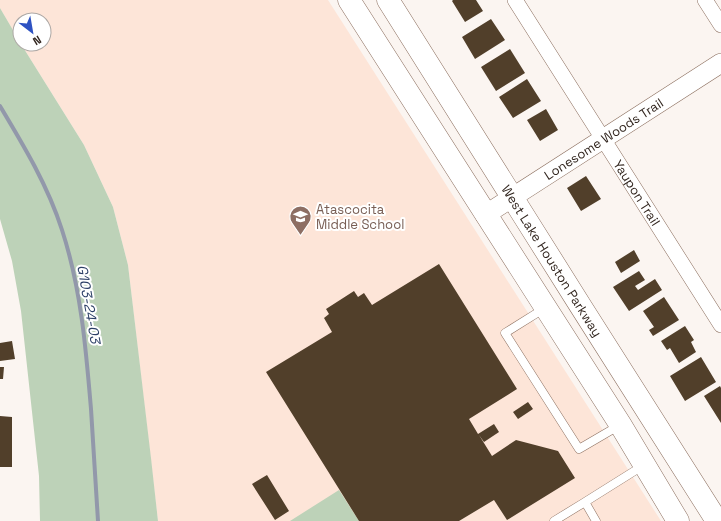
<svg xmlns="http://www.w3.org/2000/svg" width="721" height="521" viewBox="0 0 721 521" font-family="'Space Grotesk',sans-serif">
	<style>
		.built { fill: #fde5d8 }
		.green { fill: #bdd2b8 }
		.lines { fill: none; stroke-linecap: round; stroke-linejoin: round }
		.stream { stroke: #9298aa; stroke-width: 4 }
		.building { fill: #513f2a }
		.service-casing { stroke: #8d7060; stroke-width: 9 }
		.minor-casing { stroke: #8d7060; stroke-width: 16 }
		.tertiary-casing { stroke: #8d7060; stroke-width: 20 }
		.primary-casing { stroke: #8d7060; stroke-width: 23 }
		.service { stroke: #fff; stroke-width: 8 }
		.minor { stroke: #fff; stroke-width: 15 }
		.tertiary { stroke: #fff; stroke-width: 19 }
		.primary { stroke: #fff; stroke-width: 22 }
		.labels { text-anchor: middle; dominant-baseline: central; stroke-width: 4; stroke-linejoin: round; paint-order: stroke }
		.street-label { font-size: 13px; fill: #32261f; stroke: #fff }
		.education-label { font-size: 13px; fill: #785e54; stroke: #fff; text-anchor: start }
		.water-label { font-size: 14px; font-style: italic; fill: #2c3f66; stroke: #fff }
	</style>
	<rect width="100%" height="100%" fill="#fbf5f1"/>
	<path class="built" d="M0,0H328L661,521H158L128,265L113,207L84,145L21,44H44V20H20V42L0,8Z"/>
	<path class="green" d="M0,8L20,42V44H21L84,145L113,207L128,265L151,458L158,521H40L39,476L21,311L12,261L0,219Z
		M339,490L359,521H290Z"/>
	<g class="lines">
		<path class="stream" d="M0,106C24,146 48,186 62,230C81,288 86,349 91,409C93,446 96,484 98,521"/>
	</g>
	<path class="building" d="M453,0H476L483,11L465,22L452,1Z
		M491,19L505,40L475,59L462,37Z
		M510,49L525,73L496,91L481,67Z
		M527,79L541,101L513,118L499,97Z
		M546,109L558,130L540,141L527,120Z
		M586,176L601,199L581,211L567,188Z
		M634,250L640,261L621,273L615,262Z
		M439,264L517,389L469,419L478,434L494,424L499,432L484,442L479,435L492,456L516,440L558,451L575,478L507,520L494,500L459,521H359L266,372L332,332L324,318L329,314L326,309L354,291L358,297L364,293L372,305Z
		M639,271L645,280L635,286L638,290L655,279L662,290L629,311L613,287Z
		M664,297L679,320L653,336L649,330L654,327L643,311Z
		M685,326L694,340L691,342L696,352L679,363L670,348L667,350L661,341Z
		M12,341L15,359L0,361V343Z
		M701,357L716,382L685,401L670,376Z
		M0,367H4L3,379H0Z
		M720,386L721,388V423L704,396Z
		M528,402L533,409L518,419L513,412Z
		M0,416L12,417V467H0Z
		M267,475L289,511L275,520L252,484Z"/>
	<g class="lines">
		<defs>
			<path id="service" d="M545,308L505,333L579,449L620,425
				M585,502L644,465
				M554,521L585,502L596,521"/>
			<g id="minor">
				<path id="s1" d="M515,0L721,325"/>
				<path d="M705,0L721,25"/>
			</g>
			<g id="tertiary">
				<path id="s2" d="M485,215L721,63"/>
			</g>
			<g id="primary">
				<path d="M349,0L620,424L678,521"/>
				<path id="s3" d="M388,0C498,174 606,348 717,521"/>
			</g>
		</defs>
		<use href="#service" class="service-casing"/>
		<use href="#minor" class="minor-casing"/>
		<use href="#tertiary" class="tertiary-casing"/>
		<use href="#primary" class="primary-casing"/>
		<use href="#service" class="service"/>
		<use href="#minor" class="minor"/>
		<use href="#tertiary" class="tertiary"/>
		<use href="#primary" class="primary"/>
	</g>
	<defs>
		<symbol id="school-pin" viewBox="-11 -11 22 30"><path d="M0 17L-7.5 6A9.5 9.5 0 1 1 7.5 6Z" fill="#8d6e63" stroke="#fff"/><path d="M0-5L7-2L0 1L-7-2ZM-4 1L0 2.5L4 1V4Q0 6-4 4Z" fill="#fff"/></symbol>
	</defs>
	<g fill-rule="evenodd">
		<use href="#school-pin" x="288" y="204" width="25" height="34"/>
	</g>
	<g class="labels">
		<g class="street-label">
			<text stroke="none"><textPath href="#s2" startOffset="141">Lonesome Woods Trail</textPath></text>
			<text stroke="none"><textPath href="#s1" startOffset="228">Yaupon Trail</textPath></text>
			<text stroke="none"><textPath href="#s3" startOffset="308">West Lake Houston Parkway</textPath></text>
		</g>
		<g class="education-label">
			<text x="316" y="209">Atascocita<tspan x="316" dy="15">Middle School</tspan></text>
		</g>
		<g class="water-label">
			<text transform="translate(89 304) rotate(80)">G103-24-03</text>
		</g>
	</g>
	<g transform="translate(32 32) rotate(149)"><circle r="19" fill="#ffffff" stroke="#ada8a5"/>
	<path d="M0-3L7 15L0 10L-7 15Z" fill="#2e52c2"/>
	<text y="-6" font-size="11" font-weight="bold" text-anchor="middle" fill="#32261f">N</text>
	</g>
</svg>
